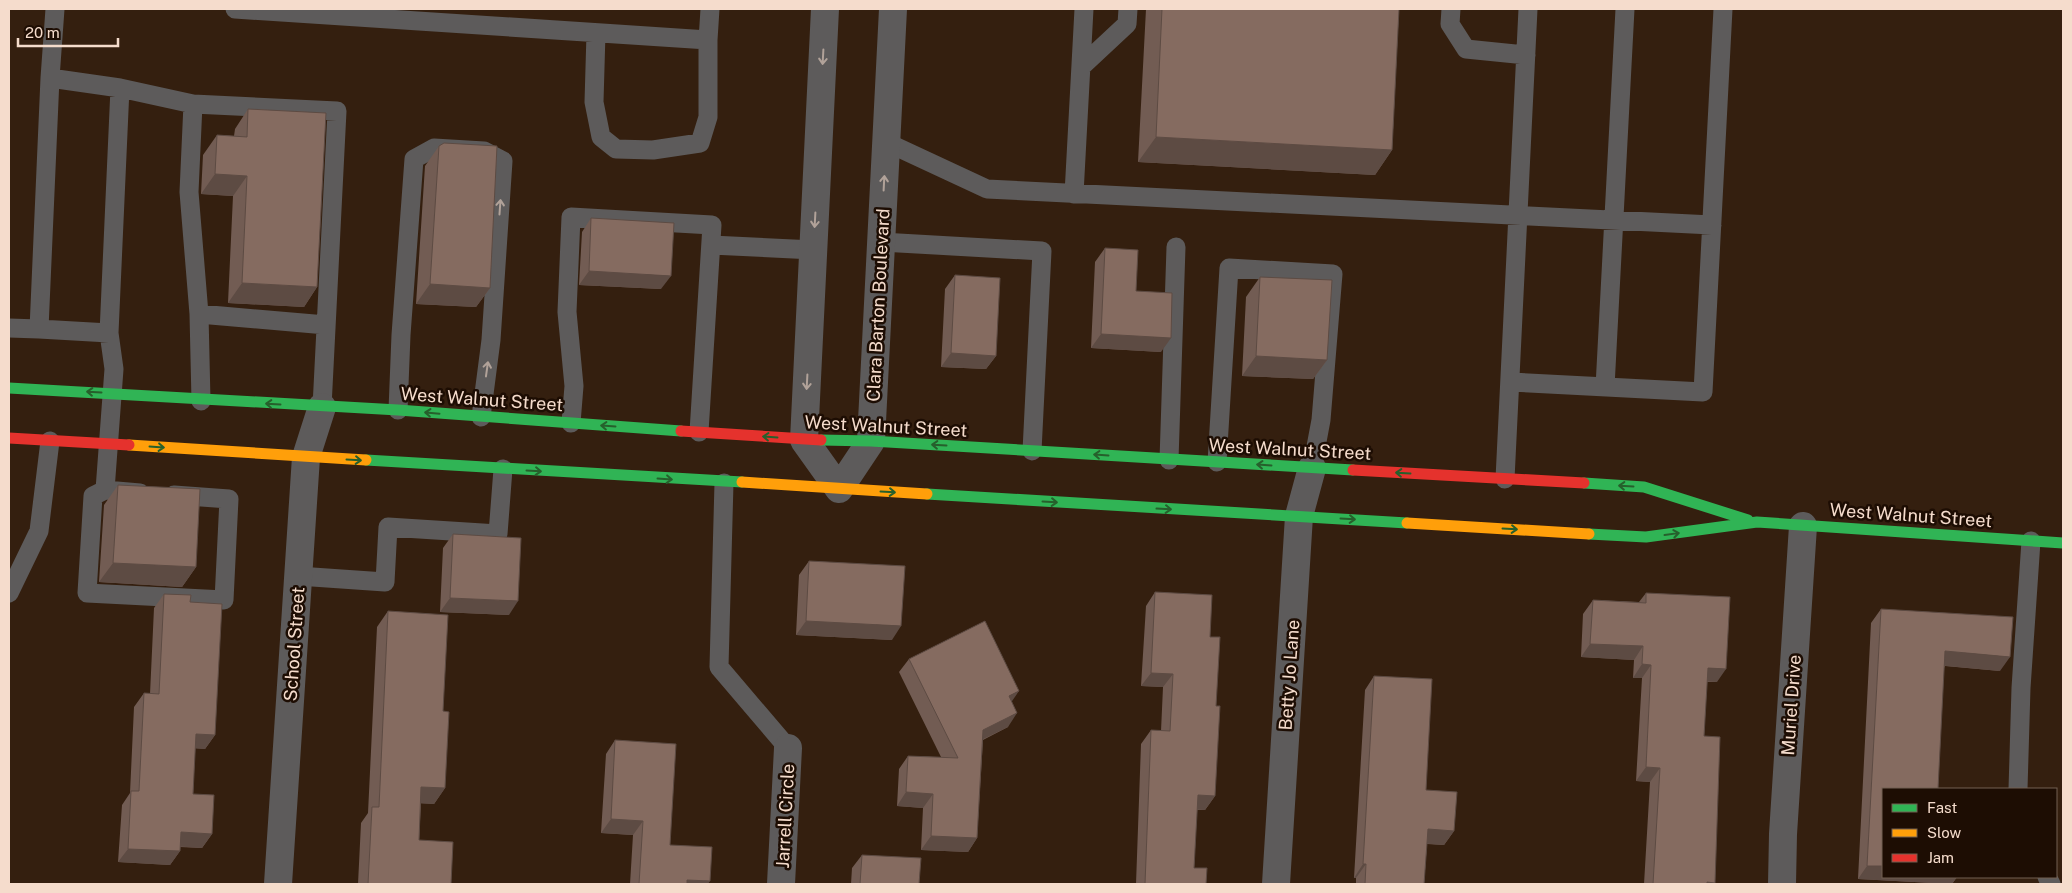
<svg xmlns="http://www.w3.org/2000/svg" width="2072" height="893" viewBox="0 0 2072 893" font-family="'Public Sans',sans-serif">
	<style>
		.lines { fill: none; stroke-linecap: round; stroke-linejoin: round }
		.lane { stroke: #5d5b5b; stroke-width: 19 }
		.street { stroke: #5d5b5b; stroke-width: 28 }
		.fast { stroke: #30b455; stroke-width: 11 }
		.slow { stroke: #ff9f0a; stroke-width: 11 }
		.jam { stroke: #e5322d; stroke-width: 11 }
		.wall { fill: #725c53 }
		.shaded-wall { fill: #5d4b43 }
		.building { fill: #856b60; stroke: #5d4b43 }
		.oneway { stroke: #b1a299 }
		.oneway2 { stroke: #26602c }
		.labels { text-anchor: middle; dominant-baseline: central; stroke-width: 5; stroke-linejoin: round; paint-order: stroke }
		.street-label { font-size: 18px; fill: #f5dccc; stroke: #1d0d03 }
	</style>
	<rect width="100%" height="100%" fill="#341f0f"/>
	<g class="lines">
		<path class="lane" d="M55,9L50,78L120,88L193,104L337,111L322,407
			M235,9L708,40L710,9
			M1451,9L1450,24L1466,49L1526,55
			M596,33L594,102L601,137L616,149L653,150L700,143L708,117V40
			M1082,66L1127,24L1128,9
			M50,78L39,329L109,333
			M120,88L109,333L114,369L105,490L140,493
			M193,104L189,192L199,314L201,401
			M886,142L987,189L1712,225
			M1074,194L1084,9
			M881,242L1042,251L1032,451
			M711,245L814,250
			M199,314L326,325
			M9,328L39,329
			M1510,382L1703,392L1723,9
			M1605,387L1625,9
			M398,410L401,335L414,159L434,148L484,151L503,161L491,340L481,417
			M571,423L574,386L567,312L571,217L712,225L699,432
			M1169,460L1176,247
			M1217,462L1229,268L1333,274L1321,420L1312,468
			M1505,479L1528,9
			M724,483L719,667L788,748
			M105,490L93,496L87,593L224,600L229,499L174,495
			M298,576L385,582L388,527L498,534L503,469
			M9,593L39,531L50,441
			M2018,789L2021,688L2031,541
			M2047,877L2051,884"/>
		<path class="street" d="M825,9L804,440L839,489L871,441L893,9
			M278,884L306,457L322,407
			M781,884L788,748
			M1276,884L1299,516L1312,468
			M1782,884L1783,834L1803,526"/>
		<path class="fast" d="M9,388L398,410L681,431
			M821,440L871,441L1353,470
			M366,460L742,482
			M1584,483L1644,487L1748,520
			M927,494L1407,523
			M1589,534L1646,537L1757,522L2063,543"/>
		<path class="slow" d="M129,445L366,460
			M742,482L927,494
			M1407,523L1589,534"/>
		<path class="jam" d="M681,431L821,440
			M9,438L129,445
			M1353,470L1584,483"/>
	</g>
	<path class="wall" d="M1146,9H1399L1392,150L1375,175L1138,162Z
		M248,109L317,287L304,307L228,303L233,196L201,194L203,155L217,135L234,136L235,129Z
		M439,146L490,288L476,307L416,304L425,166Z
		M591,218L661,289L579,285L582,232Z
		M1105,248L1136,291L1161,352L1091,348L1095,262Z
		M955,275L996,356L986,369L941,367L945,289Z
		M1260,277L1327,360L1313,379L1242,376L1246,297Z
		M118,485L196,567L182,587L99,582L104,505Z
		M453,534L509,615L440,612L443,548Z
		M809,561L892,640L796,635L799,575Z
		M1155,592L1210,637L1216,706L1215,796L1205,810H1197L1194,868L1206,884H1136L1141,744L1151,730L1161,731L1163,687L1141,686L1146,606Z
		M1646,593L1717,682H1707L1704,736L1714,884H1644L1650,782L1636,781L1642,678H1633L1634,660L1581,657L1583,614L1593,600L1639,602Z
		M164,594L190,602L215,735L205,749L195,748L193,794L212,834L202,848L180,847V851L170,865L118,862L122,805L130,793L134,707L144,693L150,694L154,608Z
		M1881,609L2000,671L1945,666L1883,789L1957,877L1952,884L1858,879L1871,623Z
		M388,611L443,711L445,788L434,804L421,803L419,840L451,884H358L361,823L368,813L377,627Z
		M909,659L1012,702L1008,727L983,740L977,838L968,852L921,850L923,808L897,806L899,769L908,756L941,757L899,672Z
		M1374,676L1426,790L1454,831L1444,845L1427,844L1424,884H1356V878H1354L1365,690Z
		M615,740L670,845L708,884H630L633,835L601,833L606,754Z
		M862,855L919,884H851L852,868Z"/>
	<path class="shaded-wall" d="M1156,137L1392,150L1375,175L1138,162Z
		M215,174L247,176L233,196L201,194Z
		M589,271L671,276L661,289L579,285Z
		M242,283L317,287L304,307L228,303Z
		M430,284L490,288L476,307L416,304Z
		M1101,334L1171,338L1161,352L1091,348Z
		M951,353L996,356L986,369L941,367Z
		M1256,356L1327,360L1313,379L1242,376Z
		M113,563L196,567L182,587L99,582Z
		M450,598L518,601L509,615L440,612Z
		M806,621L901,626L892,640L796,635Z
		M1590,644L1643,646L1634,660L1581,657Z
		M1945,651L2010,657L2000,671L1936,665Z
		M1642,664L1651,665L1642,678H1633Z
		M1708,668L1726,669L1717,682L1698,681Z
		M1151,673L1173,674L1163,687L1141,686Z
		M1019,691L1010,704L1009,696Z
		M1017,713L1008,727L973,744L983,730Z
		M196,734L215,735L205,749L187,748Z
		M1646,767L1660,768L1650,782L1636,781Z
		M421,787L445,788L434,804L410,803Z
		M906,792L933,794L923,808L897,806Z
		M1198,795L1215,796L1205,810L1188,809Z
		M611,819L643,821L633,835L601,833Z
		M1428,829L1454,831L1444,845L1418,843Z
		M181,832L212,834L202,848L171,846Z
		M931,836L977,838L968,852L921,850Z
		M128,849L180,851L170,865L118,862Z
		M1363,864H1366L1356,878H1354Z
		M1867,866H1883V877H1957L1952,884L1858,879Z
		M687,880L710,881L708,884H684Z
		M1707,882L1715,883L1714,884H1706Z"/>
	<path class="building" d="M1162,9H1399L1392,150L1156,137Z
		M248,109L326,113L317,287L242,283L247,176L215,174L217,135L247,137Z
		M444,143L497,146L490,288L430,284L439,146Z
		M591,218L674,223L671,276L589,271Z
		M1105,248L1138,250L1136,291L1172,293L1171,338L1101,334Z
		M955,275L1000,278L996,356L951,353Z
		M1260,277L1332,280L1327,360L1256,356Z
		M118,485L200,489L196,567L113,563Z
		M453,534L521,538L518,601L450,598Z
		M809,561L905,566L901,626L806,621Z
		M1155,592L1212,595L1210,637H1220L1216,706H1220L1215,796L1198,795L1194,868H1207L1206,884H1145L1151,730L1170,731L1173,674L1151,673Z
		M1646,593L1730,597L1726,669L1708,668L1704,736L1720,737L1715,883L1707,882V884H1653L1660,768L1646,767L1651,665L1642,664L1643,646L1590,644L1593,600L1646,603Z
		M164,594L191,595L190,602L222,604L215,735L196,734L193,794L214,795L212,834L181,832L180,851L128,849L131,791H139L144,693L159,694Z
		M1881,609L2013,617L2010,657L1945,651L1938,789H1883V866H1867Z
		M388,611L448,615L443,711L449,712L445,788L421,787L419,840L453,842L451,884H368L372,807H379Z
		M985,621L1019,691L1009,696L1017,713L983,730L977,838L931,836L933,794L906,792L908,756L958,758L909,659Z
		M1374,676L1432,679L1426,790L1457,792L1454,831L1428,829L1424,884H1365L1366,864H1363Z
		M615,740L676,744L670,845L712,847L710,881L687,880V884H639L643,821L611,819Z
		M862,855L921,858L919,884H860Z"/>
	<defs><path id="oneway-shaft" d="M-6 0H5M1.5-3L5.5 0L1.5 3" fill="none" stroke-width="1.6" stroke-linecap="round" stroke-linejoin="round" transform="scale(1.25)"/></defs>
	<g class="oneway">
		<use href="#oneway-shaft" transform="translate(823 57) rotate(93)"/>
		<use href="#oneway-shaft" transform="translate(884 183) rotate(-87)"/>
		<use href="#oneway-shaft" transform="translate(500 207) rotate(-86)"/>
		<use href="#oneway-shaft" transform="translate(815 220) rotate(93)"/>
		<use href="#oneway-shaft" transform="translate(487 369) rotate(-82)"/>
		<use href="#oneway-shaft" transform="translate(807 382) rotate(93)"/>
	</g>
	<g class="oneway2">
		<use href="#oneway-shaft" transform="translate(94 392) rotate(-177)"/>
		<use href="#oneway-shaft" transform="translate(273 404) rotate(-177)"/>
		<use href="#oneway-shaft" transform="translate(432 413) rotate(-175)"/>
		<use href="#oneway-shaft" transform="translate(608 426) rotate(-176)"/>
		<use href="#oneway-shaft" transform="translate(770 437) rotate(-176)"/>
		<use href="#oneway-shaft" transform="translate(939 445) rotate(-177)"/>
		<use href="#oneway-shaft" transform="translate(157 447) rotate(4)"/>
		<use href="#oneway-shaft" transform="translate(1101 455) rotate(-176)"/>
		<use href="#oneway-shaft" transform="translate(354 460) rotate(3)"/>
		<use href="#oneway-shaft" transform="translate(1264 465) rotate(-176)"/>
		<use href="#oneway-shaft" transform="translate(534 471) rotate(3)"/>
		<use href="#oneway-shaft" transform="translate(1403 473) rotate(-177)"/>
		<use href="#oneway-shaft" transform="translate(665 479) rotate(4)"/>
		<use href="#oneway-shaft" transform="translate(1626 486) rotate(-177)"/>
		<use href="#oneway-shaft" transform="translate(888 492) rotate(3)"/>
		<use href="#oneway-shaft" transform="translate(1050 502) rotate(3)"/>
		<use href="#oneway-shaft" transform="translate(1164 509) rotate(3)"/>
		<use href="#oneway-shaft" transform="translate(1348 519) rotate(3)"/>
		<use href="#oneway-shaft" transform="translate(1510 529) rotate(3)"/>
		<use href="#oneway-shaft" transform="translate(1672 534) rotate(-8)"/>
	</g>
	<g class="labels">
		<g class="street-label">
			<text transform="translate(878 305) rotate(-87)">Clara Barton Boulevard</text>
			<text transform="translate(482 399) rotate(4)">West Walnut Street</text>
			<text transform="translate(886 426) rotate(3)">West Walnut Street</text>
			<text transform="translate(1290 449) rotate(3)">West Walnut Street</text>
			<text transform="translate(1911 515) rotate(4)">West Walnut Street</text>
			<text transform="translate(294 644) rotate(-86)">School Street</text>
			<text transform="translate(1289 675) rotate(-86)">Betty Jo Lane</text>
			<text transform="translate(1791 705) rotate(-86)">Muriel Drive</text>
			<text transform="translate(785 816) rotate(-87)">Jarrell Circle</text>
		</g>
	</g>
	<rect width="2072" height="893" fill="none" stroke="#f5dccc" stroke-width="20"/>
	<rect x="1882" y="788" width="175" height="90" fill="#1d0d03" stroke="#736053"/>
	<rect x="1892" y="804" width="25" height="8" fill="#30b455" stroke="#736053"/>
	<text x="1927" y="813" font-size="15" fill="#f5dccc">Fast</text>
	<rect x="1892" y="829" width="25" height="8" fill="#ff9f0a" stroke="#736053"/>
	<text x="1927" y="838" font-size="15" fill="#f5dccc">Slow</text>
	<rect x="1892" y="854" width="25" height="8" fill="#e5322d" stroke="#736053"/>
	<text x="1927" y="863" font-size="15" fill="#f5dccc">Jam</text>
	<path d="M18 38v8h100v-8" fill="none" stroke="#f5dccc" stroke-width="2.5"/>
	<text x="25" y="38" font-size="15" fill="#f5dccc" stroke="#1d0d03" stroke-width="4" paint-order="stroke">20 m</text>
</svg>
